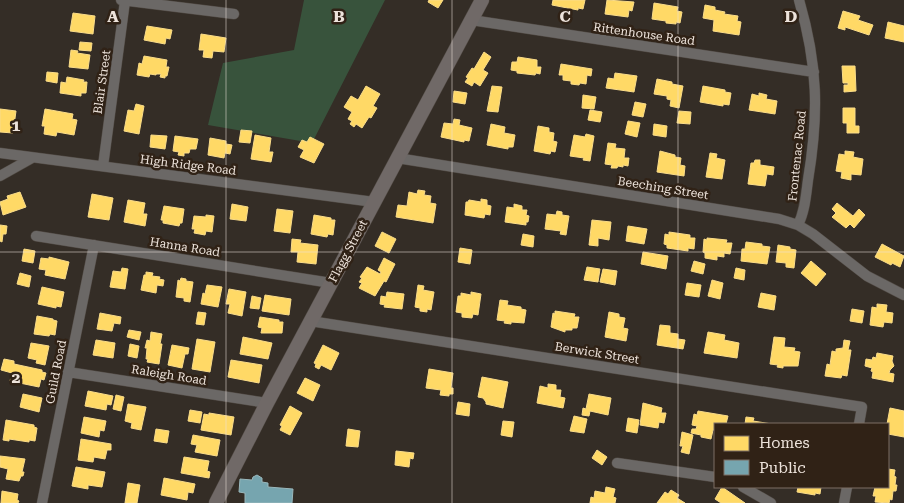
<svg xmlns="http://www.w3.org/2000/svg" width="904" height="503" viewBox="0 0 904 503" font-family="'Roboto Serif',serif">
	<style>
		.green { fill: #38533c }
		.homes { fill: #ffd966; stroke: #fadc89 }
		.public { fill: #76a5af; stroke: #9ab8bc }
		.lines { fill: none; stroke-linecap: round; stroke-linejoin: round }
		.street-casing { stroke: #514a44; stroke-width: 11 }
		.secondary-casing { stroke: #514a44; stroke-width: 15 }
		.street { stroke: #6b6866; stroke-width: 10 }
		.secondary { stroke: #706967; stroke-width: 14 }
		.grid { fill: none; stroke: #ede3db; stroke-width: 1; stroke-opacity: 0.55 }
		.labels { text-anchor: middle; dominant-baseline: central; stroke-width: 5; stroke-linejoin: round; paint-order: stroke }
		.street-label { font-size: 12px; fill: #ede3db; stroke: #302216 }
		.grid-label { font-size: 16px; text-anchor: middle; font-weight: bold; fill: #ede3db; stroke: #302216; stroke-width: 5; stroke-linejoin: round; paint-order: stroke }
	</style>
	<rect width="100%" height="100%" fill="#342d26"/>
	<path class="green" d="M304,0H385L312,143L208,125L223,63L294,50Z"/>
	<path class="homes" d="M429,0H443L438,8L428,2Z
		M553,0H585L583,9L578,8V10L552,5Z
		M607,0L634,2L632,11L629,10L628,17L605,14Z
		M654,3L678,7L677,11L682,12L680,23L676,22V24L666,23V21L652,19Z
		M705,5L715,7V10L725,12L724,14L738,16L737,21L741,22L739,35L713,31L714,20L703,18Z
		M843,11L860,16L858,20L873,25L869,35L845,27V30L838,28Z
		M73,13L95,16L93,34L70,31Z
		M888,22L904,26V42L885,38Z
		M147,26L172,30L170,39L166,38L165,44L144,40Z
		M201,34L226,38L224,52L213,51L212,58L203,57L204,50H199Z
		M80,42L92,43L91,51L79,50Z
		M71,50L78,51L77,53L90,55L88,69L69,67Z
		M484,52L491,57L483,70L488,73L480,86L474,82L472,86L465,82L468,78L466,77L472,68L474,69Z
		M144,56L167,60L166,67H169L167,76H165V78L160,77L161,74H156V75L150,74L149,77L137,75L139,63L142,64Z
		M518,57L537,60V67H541L540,74L536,73L535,75L517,73V71L511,70L512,62H517Z
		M561,64L592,69L591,76L587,75L586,84L580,83L579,85L571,84V81L563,80V75H559Z
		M842,66H855L856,91L844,92V85H848V83H843Z
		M47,72L58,73L57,83L46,81Z
		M615,73L637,76L634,92L606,88L608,78L614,79Z
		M67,77L84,80L83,82H87L86,93H81V96L60,93L61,82L66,83Z
		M657,79L672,82V84L683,86L679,108L670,106L671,100L667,99V96L654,94Z
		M366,86L380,94L373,106L377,108L371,118L369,117L362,128L356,124L354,127L350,124L352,121L348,119L352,112L344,107L351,96L358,100Z
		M492,86L502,87L498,112L487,111Z
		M703,86L725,90V92L731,93L729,105L723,104V106L700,102Z
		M454,91L467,93L465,104L453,102Z
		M759,93L767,95L766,99L777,101L775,114L749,110L752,94L759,96Z
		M583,95L596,97L594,109L582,108Z
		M635,102L646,104L643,117L632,115Z
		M136,104L144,106L139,134L124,131L128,110L134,111Z
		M843,108H855V126H859V133H847V123H843Z
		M0,109L16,111L13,133L0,132Z
		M45,109L73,114L72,119L77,120L74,135L57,132L56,136L44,134L45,126H42Z
		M590,110L602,112L600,122L588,120Z
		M679,111L691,112L690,124L677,123Z
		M454,119L460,120L459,125L472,128L469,141L464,140V142L441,137L444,123L453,124Z
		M628,121L640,123L637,137L625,134Z
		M491,124L505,127L504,133L515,135L513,147H508V149L487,145Z
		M654,124L667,126L666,137L653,135Z
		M538,126L549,128V132L554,133L553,141L557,142L555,152L551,151L550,154L534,151Z
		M241,130L252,131L250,143L239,142Z
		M586,134L594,136L590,161L583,160L584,158L570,156L574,135L585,137Z
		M151,135L167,136L165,149L150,147Z
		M255,135L271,138L269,152H273L271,162L251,159Z
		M175,136L198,139L196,149H190L189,153H184V156L178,155L179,152L173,151Z
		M310,137L324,144L314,163L300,157L304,150L298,147L302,140L307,142Z
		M210,138L226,141V144L232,145L230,154L225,153L224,158L208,155Z
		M608,143L616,144L615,148L625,149L624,158H629L628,166L623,165V167L618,166L617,168H611L612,165L605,164Z
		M660,151L675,155V157L681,158L680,165L685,166L684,176L657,172Z
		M845,151L854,152L853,157L863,159L861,175L851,174V180L841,178L842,172L836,171L839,154L845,155Z
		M710,153L717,154L716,158L725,160L722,179L706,177Z
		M755,160H760V165L774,167L773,175L767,174L765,186L748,184L751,163H754Z
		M418,190L425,191L424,195L431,196L430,203L436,204L433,223L396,217L398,205L407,206L409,192L417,194Z
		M20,192L26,207L3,215L0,202L8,199L7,196Z
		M92,194L113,198L109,220L88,217Z
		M481,199L487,200V205L491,206L490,215L485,214L484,218L465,215L466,202H468L469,200L481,202Z
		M128,200L145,203L143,214H147L145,226L124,222Z
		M837,203L853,216L859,209L865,215L854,228L850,224L846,228L832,217L836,213L832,209Z
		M232,204L248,207L246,221L230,219Z
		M514,204L522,206V210H527L526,215L529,216L528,222H526V225L505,222L507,207L514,208Z
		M164,206L184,209L182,223H180L179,226L163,223V220H161Z
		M277,209L293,211L290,233L274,231Z
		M557,211L562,212V215L569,216L566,235L560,234L561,231L545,229L547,214L556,215Z
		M206,215L214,216L212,232L206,231L205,235L194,233L195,229H192L194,216L206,217Z
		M314,215L331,218V220H335L333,235L328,234L327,237L311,234Z
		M592,220L611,222L609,240L598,238V246L589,245Z
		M0,225L7,226L6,234H3L2,242L0,241Z
		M628,226L647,229L644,244L626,241Z
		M382,232L396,239L389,253L375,246Z
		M669,232L690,235V238H695L694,249L688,248V251L667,248V245L664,244L665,234L669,235Z
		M523,234L534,236L533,247L521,245Z
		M707,238L727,240L726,243H732L730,254L724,253V257L717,256V260L705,258V253L703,252L704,239L707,240Z
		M292,239L301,240L300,243L318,245L316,264L297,262L298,252H291Z
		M746,242L762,244V246L770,247L767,264L741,261L742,249H745Z
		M882,244L904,256L900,267L892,263L891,265L875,257Z
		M778,245L790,247V249L796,250L794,268L786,267V263L776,262Z
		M460,248L472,250L470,264L458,262Z
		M24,249L35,251L33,263L22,261Z
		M643,252L668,256L666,269L641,264Z
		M49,257L69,262L65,279L45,275L46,270L39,269L41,258L49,259Z
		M384,258L395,264L386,282L384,281L375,296L359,288L362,283L359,282L362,278L360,277L367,267L380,274L381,272L378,270Z
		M694,261L705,264L703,274L691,271Z
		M811,261L826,274L816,286L801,273Z
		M587,267L600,269L598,282L584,280Z
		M122,268L128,269L125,289L110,287L113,271L121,272Z
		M736,268L745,270L744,280L734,278Z
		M603,269L617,271L615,285L600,282Z
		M146,272L153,273L152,276L160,277L159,279L164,280L163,286L157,285L156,293L141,290L144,275H146Z
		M20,273L31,276L29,287L17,284Z
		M181,278L186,279V281L193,282L190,302L184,301V298L176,297L178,280L180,281Z
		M712,280L723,283L720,299L708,296Z
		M687,283L701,285L699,297L685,295Z
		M207,285L222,287L218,307L201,304L203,293L205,294Z
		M418,285L424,286L423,290L434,292L431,310L427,309V312L420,311V308L415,307Z
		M42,287L64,292L61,307L56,306V308L38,304Z
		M229,289L246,292L242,316L228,313L230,304H226Z
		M387,292L404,294L402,309L384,307L385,305L380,304L381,296L386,297Z
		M471,292L481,294L478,315L473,314L472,318L462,317V313L456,312L458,296H461V293L471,295Z
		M761,293L776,296L774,310L758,307Z
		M265,295L291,299L289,315L262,311Z
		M252,296L261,298L259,309L250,308Z
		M500,300L508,301L507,305L521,307V309L526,310L524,323L511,322V324L504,323L505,321L497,320Z
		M877,304L887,305L886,312L893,313L892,323L884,322L883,327L870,325L872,307L877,308Z
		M852,309L864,311L862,323L850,321Z
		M555,311L575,314L574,317H579L577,328H572V330H565V332L551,327L553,313L555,314Z
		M198,312L206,313L204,325L196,324Z
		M609,312L619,314V317L625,318L623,328L628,329L626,341L605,337Z
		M100,313L121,317L120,324L114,323L112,331L97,329Z
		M37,316L53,319V320L57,321L55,335L50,334L49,336L34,334Z
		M260,317L279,320V322H283L282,333H261L262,328L258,327Z
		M660,325L670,326V333L678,334V339L685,340L683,349L657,345Z
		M129,330L141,332L139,340L127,337Z
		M151,332L162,334L160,344H162L159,364L147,362L148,359H146L147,348H145L147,340L150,341Z
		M708,332L725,335L724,340L739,343L737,358L704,353Z
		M243,337L272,343L268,359L240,354Z
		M774,337L785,338L784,347L795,348L794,351L800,352L798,366H783V368L777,367L778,365L770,364Z
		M197,339L215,342L210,372L192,369Z
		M96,340L115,343L113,358L93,355Z
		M844,340L850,341L848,350H851L847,376L842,375L841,378L825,376L827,364L830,365L832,351L836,352V349L843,348Z
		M31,343L49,346L45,365L36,363L37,360L28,358Z
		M130,344L139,346L137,358L128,356Z
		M172,345L189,348L188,354H185L182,368L168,365Z
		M323,345L339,353L331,370L321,365L319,369L315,367L316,364L314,363Z
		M877,353L893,356L892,361L894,366L890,370L889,373L894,374L893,382L872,378L873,372L871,371L872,368L865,366L866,359L872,360L873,357L876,358Z
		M4,359L14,361V364L42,370V372L46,373L44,380L41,379L39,387L10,381L12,373L1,370Z
		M231,360L262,365L259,383L228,377Z
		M429,369L453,373L451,388H453V394H449V396L440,395L441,390L426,388Z
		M482,377L508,382L503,408L486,404V402L483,398L478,397Z
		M305,378L320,385L313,401L297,393Z
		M548,384L556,385V390H561L560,397L565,398L563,408L537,403L540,386L548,388Z
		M88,391L113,396L111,405L107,404L106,410L85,406Z
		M23,394L42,398L39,412L20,407Z
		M589,394L611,398L608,415L590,411L589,416L582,415L583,408L586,409Z
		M116,395L124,397L121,411L113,409Z
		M458,402L470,404L469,416L456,414Z
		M643,403L662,408L661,413H666L664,423L659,422L658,428L640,425Z
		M128,404L146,407L141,430L131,428L132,423L125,421Z
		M290,406L302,413L290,435L280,430L282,426L280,425Z
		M890,408L904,411V437L888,434L887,424Z
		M190,410L202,412L200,423L188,421Z
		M698,411L728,416L726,424H715V430H713L711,439L701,437V435L691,433L692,429H696L697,426L692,425L694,414L697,415Z
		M209,413L234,417L231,435L201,430L204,414L209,415Z
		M574,416L587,419L584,433L570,431Z
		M84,417L106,421L104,431L100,430L99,437L81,433Z
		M746,417L754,418L753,421L772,424H745Z
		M628,418L639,420L637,433L626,431Z
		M6,420L34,425V427L37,428L35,441L29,440V442L9,439V441L3,440Z
		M503,421L514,422L512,437L501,435Z
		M156,429L169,431L167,443L154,441Z
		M348,429L360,431L358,447L346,446Z
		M682,432L693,435L689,454L681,452L683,446H680Z
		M193,435L220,440L217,456L195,452L197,445L191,444Z
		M81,439L111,444V450H107L105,459L94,457L93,462L78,460Z
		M597,450L607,457L602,465L592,458Z
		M396,451L414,453L413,459L410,458L409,467L395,465Z
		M0,456L25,459L22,472H24L23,476H21L19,481L6,479L8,469L0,467Z
		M184,457L209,461L207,471L210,472L209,478L181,473Z
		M76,467L105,472L102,487L88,485V489L72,486Z
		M888,469L895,470L894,476L896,477L895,485H897L896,491H893L892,500L890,499L889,503L875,502L876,496H873L875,487H888Z
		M164,478L195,484L193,493L188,492L187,500L161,495Z
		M128,483L140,485L137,503H125Z
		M606,487L615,489L613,497L616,498L615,503H590L591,497L594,498L595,491L605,493Z
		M722,487L745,503H721L715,499Z
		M798,487H821L820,494L815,493V495L797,492Z
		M671,490L679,495L677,498L685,503H657L665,492L668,494Z
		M2,491L18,494L17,500L19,501L18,503H1Z"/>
	<path class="public" d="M257,475L262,478V482L268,483V487L293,489L292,503H245V493L239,492L240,479L252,480L253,477Z"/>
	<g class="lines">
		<defs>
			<path id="street" d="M121,0L234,14
				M471,20L814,72
				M0,153L374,202
				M397,158L779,219L798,225L813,234L867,276L904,295
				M103,166L125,1
				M0,176L32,158
				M798,225C805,211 806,195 808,180C819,114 818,65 799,0
				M36,236L331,283
				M310,321L862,407L859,424
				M68,372L267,403
				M617,463L715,477
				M743,487L771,503
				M42,503L94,245
				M844,503L847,487"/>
			<path id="secondary" d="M216,503L267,403L482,0"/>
		</defs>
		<use href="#street" class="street-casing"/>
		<use href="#secondary" class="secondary-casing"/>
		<use href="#street" class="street"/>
		<use href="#secondary" class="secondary"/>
	</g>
	<path class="grid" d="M226,0V503M452,0V503M678,0V503M0,252H904"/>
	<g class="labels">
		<g class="street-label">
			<text transform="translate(644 34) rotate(8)">Rittenhouse Road</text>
			<text transform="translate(102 82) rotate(-82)">Blair Street</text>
			<text transform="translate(797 156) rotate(-84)">Frontenac Road</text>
			<text transform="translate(188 165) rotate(7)">High Ridge Road</text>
			<text transform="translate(663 188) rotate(9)">Beeching Street</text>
			<text transform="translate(185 247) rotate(9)">Hanna Road</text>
			<text transform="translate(348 251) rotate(-62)">Flagg Street</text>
			<text transform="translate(597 353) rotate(9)">Berwick Street</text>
			<text transform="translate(56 372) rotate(-79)">Guild Road</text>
			<text transform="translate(169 375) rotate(9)">Raleigh Road</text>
		</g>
	</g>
	<g class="grid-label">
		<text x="113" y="22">A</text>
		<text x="339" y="22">B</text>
		<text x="565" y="22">C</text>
		<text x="791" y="22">D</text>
		<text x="16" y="131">1</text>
		<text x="16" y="383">2</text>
	</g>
	<rect x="714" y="423" width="175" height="65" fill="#302216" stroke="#7c6f65"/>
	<rect x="724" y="436" width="25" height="15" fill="#ffd966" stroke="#7c6f65"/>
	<text x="759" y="448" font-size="15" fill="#ede3db">Homes</text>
	<rect x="724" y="460" width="25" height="15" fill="#76a5af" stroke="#7c6f65"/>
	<text x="759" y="473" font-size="15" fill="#ede3db">Public</text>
</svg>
